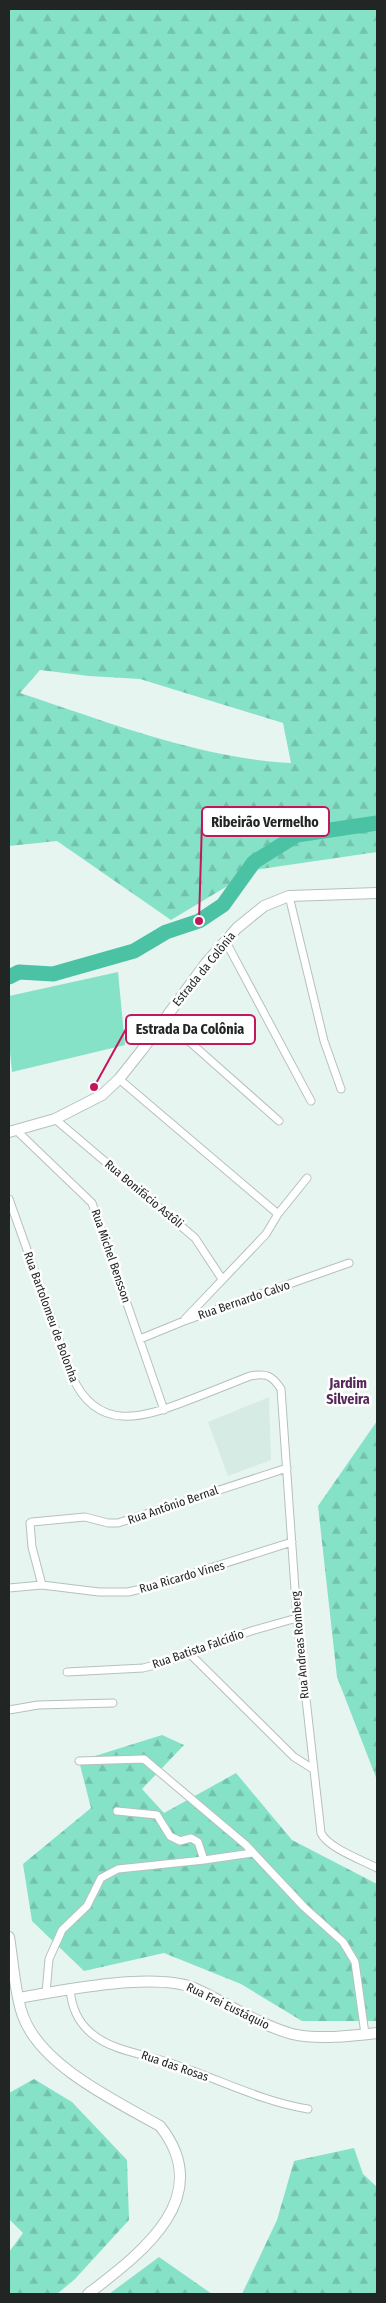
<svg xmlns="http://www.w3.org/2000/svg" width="386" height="2303" viewBox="0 0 386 2303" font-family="'Fira Sans Condensed',sans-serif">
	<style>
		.built { fill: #d5ebe4 }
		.forest { fill: url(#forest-firs); fill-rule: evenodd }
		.pitch { fill: #85e2c7 }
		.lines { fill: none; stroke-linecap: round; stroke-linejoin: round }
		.river { stroke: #4bc2a4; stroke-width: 15 }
		.street-casing { stroke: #b4c1bd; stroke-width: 9 }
		.secondary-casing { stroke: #b4c1bd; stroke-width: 12 }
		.street { stroke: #fff; stroke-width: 7 }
		.secondary { stroke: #fff; stroke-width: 10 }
		.labels { text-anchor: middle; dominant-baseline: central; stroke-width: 5; stroke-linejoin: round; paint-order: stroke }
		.street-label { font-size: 12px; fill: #212624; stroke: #fefefe }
		.neighbourhood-label { font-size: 14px; font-weight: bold; fill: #56285b; stroke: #fefefe }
		.leader { fill: none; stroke: #c2185b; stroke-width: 2 }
		.callout-dot { fill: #c2185b; stroke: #fefefe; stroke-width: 2 }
		.callout { fill: #fefefe; stroke: #c2185b; stroke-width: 2 }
		.callout-label { font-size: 14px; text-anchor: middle; font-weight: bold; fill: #212624 }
	</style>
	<defs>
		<pattern id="forest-firs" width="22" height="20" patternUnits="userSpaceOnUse" patternTransform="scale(1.25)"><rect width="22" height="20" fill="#85e2c7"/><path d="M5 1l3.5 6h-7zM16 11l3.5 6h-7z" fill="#73c2ab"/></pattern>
	</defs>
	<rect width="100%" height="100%" fill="#e7f5f0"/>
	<path class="built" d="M269,1397L271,1460L228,1476L208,1422Z"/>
	<path class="forest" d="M9,9H377V852L254,870L171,920L57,841L9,846ZM40,670L89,676L140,679L283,723L291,763C198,758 108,722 20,693Z
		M377,1421V1780L337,1677L318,1506Z
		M162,1735L184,1745L142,1789L164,1813L236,1773L292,1840L377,1884V2021H302L241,1984L164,1953L84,1971L32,1921L23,1864L91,1808L79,1761Z
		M34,2079L72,2102L127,2160L129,2220L75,2279L57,2294H9V2252L23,2233L9,2219V2093Z
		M354,2148L363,2174L377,2187V2294H242L277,2220L294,2161Z
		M159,2257L212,2294H109Z"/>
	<path class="pitch" d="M118,972L125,1045L12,1072L9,1042V996Z"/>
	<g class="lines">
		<path class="river" d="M9,977L19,972L53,974L134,951L166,932L199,921L223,905L254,862L297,835L377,823"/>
		<defs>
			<path id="street" d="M289,896L324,1041L341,1089
				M226,942L311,1101
				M162,1022L191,1043L279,1121
				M119,1079L278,1214
				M55,1119L195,1238L222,1279
				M16,1130L92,1203L164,1410
				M9,1199L72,1376C97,1433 143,1418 189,1400C210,1392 230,1384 250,1376C266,1373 272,1375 281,1389L297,1618L321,1833C328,1848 362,1860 377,1868
				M185,1319L266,1234L278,1214L307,1178
				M140,1339L184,1321L349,1263
				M42,1585L32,1547L30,1523L32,1522L85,1517L108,1523H118L287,1468
				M9,1588L42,1585L99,1592H128L150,1587L292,1542
				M189,1653L294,1757L313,1769
				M67,1672L143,1668L159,1664L251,1631L297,1618
				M9,1710L38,1705L113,1703
				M79,1761L144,1759L246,1845L304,1907L343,1942L355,1962L365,2034
				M204,1860L252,1853
				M70,1990C72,2007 77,2021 91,2033C113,2052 147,2054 173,2064C219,2079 260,2101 308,2109
				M46,1993L49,1959L62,1930L87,1906L101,1878L118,1869L204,1860L198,1842L191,1838L180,1841L170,1836L157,1815L117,1811"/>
			<path id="secondary" d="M9,1132L55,1119L102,1095L119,1079L142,1050L206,963L237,928L264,906L289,896L377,893
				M9,1937C13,1960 15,1996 23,2016C41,2066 116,2101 160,2126C217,2198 140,2254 88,2294
				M19,1998C63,1990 154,1972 194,1988C227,2003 257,2024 292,2034C318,2040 352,2036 377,2033"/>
		</defs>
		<use href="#street" class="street-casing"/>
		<use href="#secondary" class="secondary-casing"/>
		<use href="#street" class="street"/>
		<use href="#secondary" class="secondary"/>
	</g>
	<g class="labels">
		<g class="street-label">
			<text transform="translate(204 969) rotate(-51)">Estrada da Colônia</text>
			<text transform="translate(144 1194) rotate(40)">Rua Bonifácio Astôli</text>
			<text transform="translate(111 1256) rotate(71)">Rua Michel Bensson</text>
			<text transform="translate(244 1300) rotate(-19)">Rua Bernardo Calvo</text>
			<text transform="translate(51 1317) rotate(70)">Rua Bartolomeu de Bolonha</text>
			<text transform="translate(173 1505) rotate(-19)">Rua Antônio Bernal</text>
			<text transform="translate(182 1577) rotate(-16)">Rua Ricardo Vines</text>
			<text transform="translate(300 1645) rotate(-95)">Rua Andreas Romberg</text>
			<text transform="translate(198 1649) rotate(-19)">Rua Batista Falcídio</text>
			<text transform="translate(228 2006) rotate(26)">Rua Frei Eustáquio</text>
			<text transform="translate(175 2066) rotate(19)">Rua das Rosas</text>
		</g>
		<g class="neighbourhood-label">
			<text x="348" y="1383">Jardim<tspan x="348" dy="16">Silveira</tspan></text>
		</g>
	</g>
	<path class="leader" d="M199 921L202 822M94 1087L126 1029"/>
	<g class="callout-dot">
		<circle cx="199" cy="921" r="5"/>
		<circle cx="94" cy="1087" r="5"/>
	</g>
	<g class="callout">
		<rect x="202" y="807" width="127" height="29" rx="5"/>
		<rect x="126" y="1015" width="129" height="29" rx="5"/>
	</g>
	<g class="callout-label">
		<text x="265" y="827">Ribeirão Vermelho</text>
		<text x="190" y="1034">Estrada Da Colônia</text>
	</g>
	<rect width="386" height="2303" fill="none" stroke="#212624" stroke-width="20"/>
</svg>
